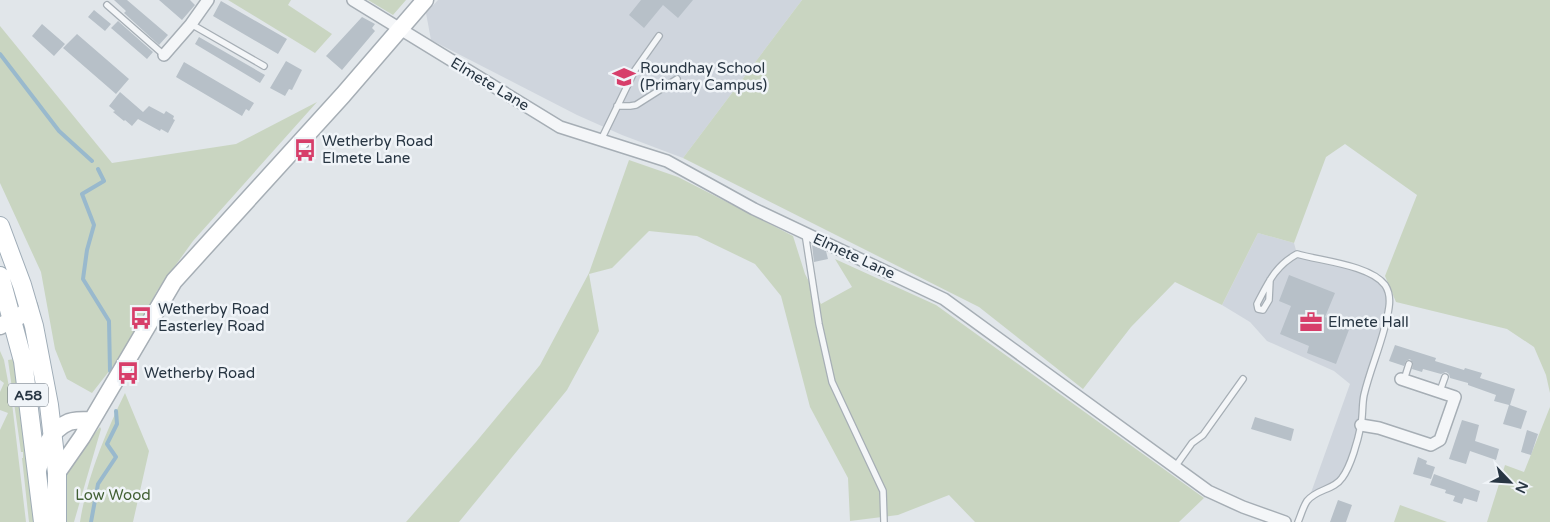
<svg xmlns="http://www.w3.org/2000/svg" width="1550" height="522" viewBox="0 0 1550 522" font-family="'Varela Round',sans-serif">
	<style>
		.built { fill: #cfd5dd }
		.green { fill: #c9d5c1 }
		.lines { fill: none; stroke-linecap: round; stroke-linejoin: round }
		.stream { stroke: #99b9cd; stroke-width: 4 }
		.building { fill: #b7c0c8 }
		.lane-casing { stroke: #a6aeb5; stroke-width: 8 }
		.street-casing { stroke: #a6aeb5; stroke-width: 14 }
		.secondary-casing { stroke: #a6aeb5; stroke-width: 19 }
		.primary-casing { stroke: #9facb7; stroke-width: 20 }
		.lane { stroke: #f4f6f8; stroke-width: 5.5 }
		.street { stroke: #f4f6f8; stroke-width: 11 }
		.secondary { stroke: #fff; stroke-width: 16 }
		.primary { stroke: #fff; stroke-width: 18 }
		.labels { text-anchor: middle; dominant-baseline: central; stroke-width: 5; stroke-linejoin: round; paint-order: stroke }
		.shield { fill: #f0f4f8; stroke: #646f79; stroke-width: 1 }
		.shield-label { font-size: 14px; font-weight: bold; fill: #283643 }
		.poi-label { font-size: 15px; fill: #283643; stroke: #f0f4f8; text-anchor: start }
		.street-label { font-size: 15px; fill: #283643; stroke: #f0f4f8 }
		.park-label { font-size: 15px; fill: #426034; stroke: #f0f4f8 }
	</style>
	<rect width="100%" height="100%" fill="#e1e6ea"/>
	<path class="built" d="M438,0H802L683,158L622,135L577,115L431,40L426,13Z
		M1258,233L1294,243L1297,254L1367,272L1386,286L1390,306L1364,395L1361,425L1342,478L1308,501L1350,384L1334,371L1267,341L1250,322L1222,305Z"/>
	<path class="green" d="M228,0H291L288,5L332,34L315,53Z
		M368,0H406L393,15Z
		M802,0H1550V393L1546,375L1534,347L1507,329L1396,302L1385,276L1417,195L1345,144L1326,157L1294,243L1258,233L1222,305L1175,282L1131,327L1083,389L979,307L683,158Z
		M0,26L112,163L236,144L317,102L193,241L157,291L128,347L92,393L67,379L55,349L41,272L0,183Z
		M629,160L678,177L793,236L805,274L821,304L852,287L835,259L936,305L1204,498L1179,522H975L949,495L898,515L850,521L848,478L810,407L781,296L755,264L697,236L649,231L612,268L589,274L599,331L567,390L459,522H406L476,442L540,365L589,273Z
		M0,351L4,360L12,403L26,522H0V430L8,413L0,410V392L4,383L0,380Z
		M14,359L36,522H29L22,458H23V452H21L8,360Z
		M125,393L149,451L133,522H80C87,477 105,434 125,393Z
		M1550,407V522H1487L1505,465L1524,472Z
		M100,427L101,429L74,522H64L63,485L67,468Z
		M1400,505L1447,522H1394Z"/>
	<g class="lines">
		<path class="stream" d="M0,54L59,131L92,161
			M98,169L104,181L82,194L94,225L87,250L83,279L109,321L110,371
			M91,522L98,484L116,457L107,444L117,424L116,411"/>
	</g>
	<path class="building" d="M114,0H127L168,35L159,45L124,13L126,11Z
		M159,0H190L195,5L182,20Z
		M641,0H693L678,18L663,5L644,28L629,15Z
		M221,1L287,39L278,54L213,16Z
		M94,10L111,24L105,31L88,17Z
		M362,17L375,24L372,28L375,31L342,70L326,56Z
		M118,21L153,52L147,59L111,28Z
		M42,24L65,44L54,56L32,36Z
		M77,34L129,79L116,94L63,48Z
		M199,37L265,75L260,83L195,44Z
		M286,61L302,70L292,90L289,89L285,96L270,88Z
		M184,62L254,103L249,111L246,109L242,116L176,77Z
		M120,92L143,112L149,106L164,114L166,111L174,116L173,119L175,120L168,133L161,129L160,131L138,119L132,126L125,120L124,121L113,112L115,111L109,106Z
		M812,245L826,251L828,259L814,262Z
		M1289,275L1335,293L1325,317L1350,327L1336,364L1307,353L1309,346L1280,334L1291,306L1279,301Z
		M1395,345L1436,358L1435,361L1464,370L1465,368L1482,373L1480,378L1515,389L1510,405L1527,411L1521,429L1503,424L1509,405L1494,401L1496,395L1468,385V383L1450,378L1449,374L1446,372L1441,374L1423,369L1422,372L1412,369L1413,363L1410,359L1406,361L1404,366L1389,361Z
		M1255,417L1294,429L1291,441L1251,429Z
		M1462,420L1479,425L1475,441L1499,449L1496,460L1470,451L1466,464L1449,459Z
		M1527,430L1538,434L1531,455L1521,452Z
		M1418,457L1427,461L1426,464L1435,467L1431,479L1413,474Z
		M1434,474L1480,491L1477,502L1464,498L1462,504L1453,501L1455,496L1445,493L1446,490L1430,485Z
		M1338,500L1352,505L1346,522H1330Z"/>
	<g class="lines">
		<defs>
			<path id="lane" d="M107,5L164,55
				M191,24L264,66
				M617,106H630L636,105L677,79
				M601,140L635,70L659,36
				M805,233L819,324L832,382L883,491L884,522
				M1270,280L1269,300L1263,310L1258,309L1257,304C1268,283 1275,266 1297,254C1321,261 1370,265 1385,285C1389,291 1390,300 1389,307C1385,337 1371,365 1364,395C1362,404 1363,415 1361,425C1358,440 1351,466 1342,478C1334,490 1316,489 1307,501C1303,507 1301,515 1298,522
				M1404,380L1409,364
				M1440,391L1445,377
				M1175,467L1192,443L1203,435L1243,379"/>
			<path id="street" d="M353,0L560,127L667,161L754,209L944,299L1208,491L1243,507L1285,522
				M164,55L191,24L208,0
				M1361,425L1379,428L1431,445L1440,440L1455,397L1401,379"/>
			<path id="secondary" d="M0,326L22,315L29,307
				M38,470C43,452 49,430 69,422C75,420 85,420 92,420
				M57,473L82,437L174,281L343,95L425,0"/>
			<path id="primary" d="M0,226L22,285L34,326L49,405L57,473V522
				M0,276L23,361L43,522"/>
		</defs>
		<use href="#lane" class="lane-casing"/>
		<use href="#street" class="street-casing"/>
		<use href="#secondary" class="secondary-casing"/>
		<use href="#primary" class="primary-casing"/>
		<use href="#lane" class="lane"/>
		<use href="#street" class="street"/>
		<use href="#secondary" class="secondary"/>
		<use href="#primary" class="primary"/>
	</g>
	<defs>
		<symbol id="school-bare" viewBox="-9 -9 18 18"><path d="M0-5L7-2L0 1L-7-2ZM-4 1L0 2.5L4 1V4Q0 6-4 4Z" fill="#d73e6a" stroke="#f0f4f8" stroke-width="2.5" paint-order="stroke"/></symbol>
		<symbol id="bus-bare" viewBox="-9 -9 18 18"><path d="M-5-6H5V4H4V6H2V4H-2V6H-4V4H-5ZM-3.5-4V0h7V-4ZM-3.5 1.2v1.5H-2V1.2ZM2 1.2v1.5H3.5V1.2Z" fill="#d73e6a" stroke="#f0f4f8" stroke-width="2.5" paint-order="stroke"/></symbol>
		<symbol id="office-bare" viewBox="-9 -9 18 18"><path d="M-6-3h4V-5.5h4V-3h4V5H-6ZM-1-4.5V-3h2v-1.5ZM-6 0V1H6V0Z" fill="#d73e6a" stroke="#f0f4f8" stroke-width="2.5" paint-order="stroke"/></symbol>
	</defs>
	<g fill-rule="evenodd">
		<use href="#school-bare" x="608" y="61" width="32" height="32"/>
		<use href="#bus-bare" x="289" y="134" width="32" height="32"/>
		<use href="#bus-bare" x="125" y="302" width="32" height="32"/>
		<use href="#office-bare" x="1295" y="306" width="32" height="32"/>
		<use href="#bus-bare" x="112" y="357" width="32" height="32"/>
	</g>
	<g class="labels">
		<rect class="shield" x="8" y="383.5" width="40" height="23" rx="4"/>
		<g class="shield-label">
			<text x="28" y="395">A58</text>
		</g>
		<g class="poi-label">
			<text x="640" y="68">Roundhay School<tspan x="640" dy="17">(Primary Campus)</tspan></text>
			<text x="322" y="141">Wetherby Road<tspan x="322" dy="17">Elmete Lane</tspan></text>
			<text x="158" y="309">Wetherby Road<tspan x="158" dy="17">Easterley Road</tspan></text>
			<text x="1328" y="322">Elmete Hall</text>
			<text x="144" y="373">Wetherby Road</text>
		</g>
		<g class="street-label">
			<text transform="translate(490 84) rotate(31)">Elmete Lane</text>
			<text transform="translate(854 256) rotate(25)">Elmete Lane</text>
		</g>
		<g class="park-label">
			<text x="113" y="495">Low Wood</text>
		</g>
	</g>
	<g transform="translate(1510 482) rotate(115)" stroke="#f0f4f8" stroke-width="4" paint-order="stroke">
	<path d="M0-4L9 19L0 12L-9 19Z" fill="#283643"/>
	<text y="-8" font-size="14" font-weight="bold" text-anchor="middle" fill="#283643">N</text>
	</g>
</svg>
